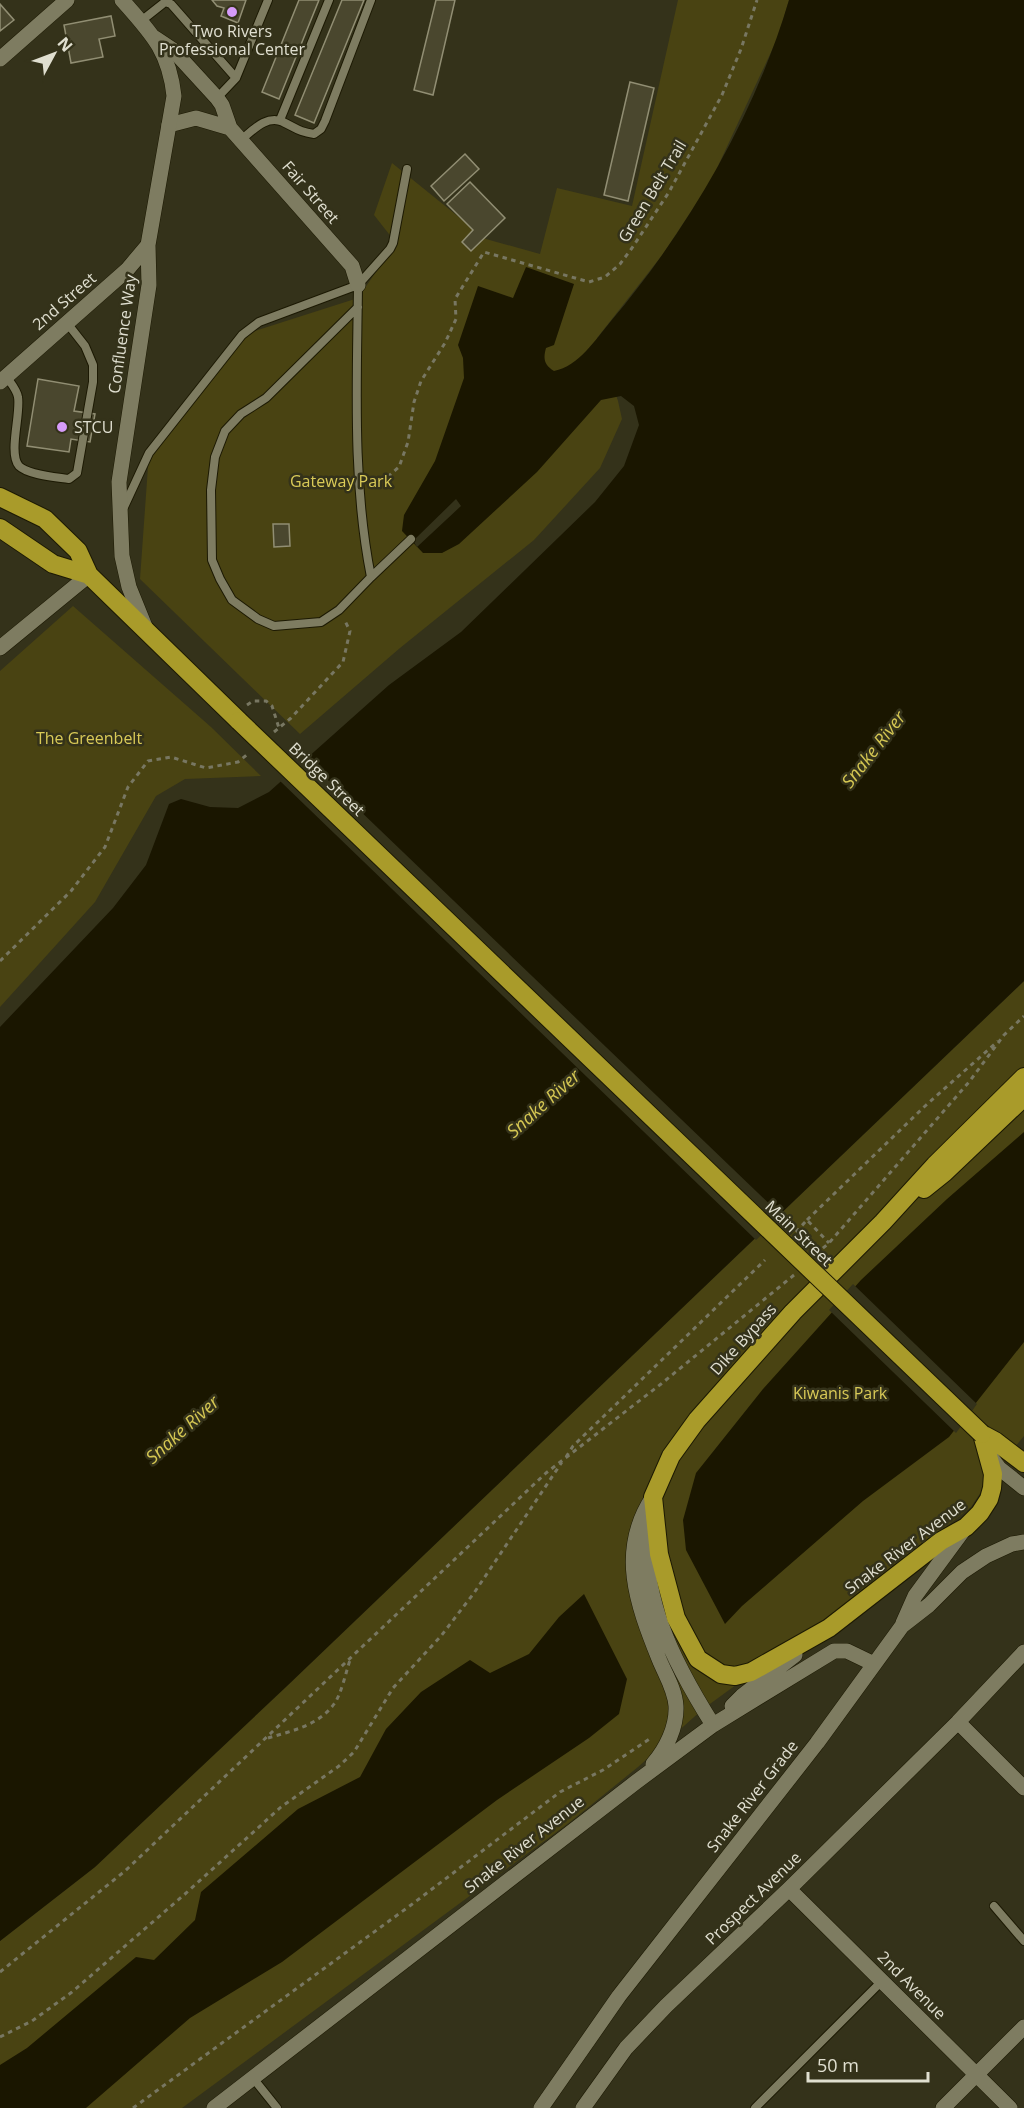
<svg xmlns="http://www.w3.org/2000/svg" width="1024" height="2108" viewBox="0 0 1024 2108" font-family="'Open Sans',sans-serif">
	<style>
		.green { fill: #494312 }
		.water { fill: #1a1600 }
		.pier { fill: #34321a }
		.building { fill: #4a472e; stroke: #918e73; stroke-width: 1.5 }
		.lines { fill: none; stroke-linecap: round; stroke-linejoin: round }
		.lane-casing { stroke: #1c1903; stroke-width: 10 }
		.street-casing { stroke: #1c1903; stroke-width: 16 }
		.secondary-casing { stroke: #1c1903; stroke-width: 16 }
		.highway-casing { stroke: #1c1903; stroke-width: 20 }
		.path { stroke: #787762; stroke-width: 3; stroke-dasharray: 4.5 4.5; stroke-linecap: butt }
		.lane { stroke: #7e7c61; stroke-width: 8 }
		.street { stroke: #7e7c61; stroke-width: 15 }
		.secondary { stroke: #7e7c61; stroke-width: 15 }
		.highway { stroke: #a99b2a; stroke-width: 18 }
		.highway-bridge-casing { stroke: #1c1903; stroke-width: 20; stroke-linecap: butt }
		.highway-bridge { stroke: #a99b2a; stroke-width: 18 }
		.poi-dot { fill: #d69bf9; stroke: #34321a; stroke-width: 2 }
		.labels { text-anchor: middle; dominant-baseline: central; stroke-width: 5; stroke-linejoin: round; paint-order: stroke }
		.poi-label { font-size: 16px; fill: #e0dfd0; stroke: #34321a }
		.street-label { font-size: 16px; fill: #e0dfd0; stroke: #34321a }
		.park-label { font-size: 16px; fill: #d9ca57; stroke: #34321a }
		.water-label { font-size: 18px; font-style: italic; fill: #d4c652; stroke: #34321a }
	</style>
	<rect width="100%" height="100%" fill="#34321a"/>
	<path class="green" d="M678,0H789L778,37L711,181L663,254L597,338L618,401L622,419L600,468L534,540L400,648L300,734L140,579L149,453L242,335L358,298L396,243L374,215L392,163L486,239L540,254L557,188L632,206Z
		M73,606L211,727L261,776L185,779L156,796L95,902L0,1007V671Z
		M1024,981V1436L993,1474L971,1507L943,1529L847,1604L703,1709L638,1767L570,1822L182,2108H0V1941L95,1867L288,1685Z"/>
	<path class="water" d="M789,0H1024V981L288,1685L95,1867L0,1941V1027L113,908L146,865L169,804L181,799L210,807L238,808L269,792L389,685L461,632L595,502L624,466L639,425L634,406L621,396L601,400L537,472L459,544L442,553H423L402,531L404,515L435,461L464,378L463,358L458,345L478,286L513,298L526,267L574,284L554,345L546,348C543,359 544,365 554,371C579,366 595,340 611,321C688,230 755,115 789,0Z
		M1024,1132V1342L949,1437L863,1501L742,1606L725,1624L686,1550L683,1520L696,1473L763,1389L861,1280L947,1199Z
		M584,1594L627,1679L619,1714L589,1738L497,1800L282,1962L190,2018L86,2108H0V2065L27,2048L136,1957L154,1960L195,1920L201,1892L298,1809L360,1777L386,1729L421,1692L470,1660L490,1673L529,1654L559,1617Z"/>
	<path class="pier" d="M456,499L461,506L417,547L413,541Z
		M304,757L782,1216L756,1240L279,780Z
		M853,1284L977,1404L956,1433L829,1310Z"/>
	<path class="building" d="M212,0H246L238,23L221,16L224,8L217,6Z
		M299,0H319L279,99L262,92Z
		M342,0H364L314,123L295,115Z
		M436,0H455L433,95L414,90Z
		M0,4L14,20L0,31Z
		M111,16L115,36L99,39L103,57L71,63L64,25Z
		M630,82L654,88L628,201L604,195Z
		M465,154L479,169L444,201L431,186Z
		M470,182L505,218L471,251L462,242L473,230L447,204Z
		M38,379L79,386L74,411L95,414L90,442L71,439L69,452L27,446Z
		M273,524H289L290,546L274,547Z"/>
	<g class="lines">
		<defs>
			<path id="lane" d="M141,21L165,2L171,4L236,78
				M217,98L236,78L268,0
				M280,120L329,0
				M241,140C252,131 267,114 283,122C296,128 299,132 314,134L321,129L325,121L371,0
				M358,307L266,398L241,414L225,431L215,457L211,490L212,560L220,579L232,600L258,619L274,626L321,622L339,610L371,577C352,481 357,383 358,285
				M6,376C10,382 17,390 18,397C21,414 8,453 19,466C28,475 56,477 69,479L77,473L93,382V365L85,346L67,323
				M124,507L149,453L242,335L259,322L358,285L390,249L393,243L407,169
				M371,577L411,539
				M994,1906L1024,1941
				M253,2078L277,2108
				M755,2108L882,1981"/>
			<path id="street" d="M155,38L173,50L217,98L222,105L230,128L352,266L358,285
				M0,59L67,0
				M169,125L196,118L230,128
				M0,648L89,575
				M958,1722L1024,1788
				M789,1889L1010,2108
				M583,2108L626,2048L666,2006L789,1889L958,1722L1024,1652
				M943,2108L1024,2027"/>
			<path id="secondary" d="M122,0C151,33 169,50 174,96L148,245L149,285L119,482L122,556L129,587L146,629
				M0,382L127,270L148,245
				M990,1456L999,1468L1024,1488
				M649,1518C637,1593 674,1663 713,1725
				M903,1623L915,1596L965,1528
				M732,1706L742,1696L795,1655
				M653,1764C666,1749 677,1727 676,1706C675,1689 665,1674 659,1659C637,1604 617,1551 653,1497
				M214,2108L636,1782L713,1725L834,1651H847L874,1664
				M541,2108L619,1996L817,1743L902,1626L929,1605L962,1572L986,1556L1012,1544L1024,1542"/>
			<path id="highway" d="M0,497L45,519L78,551L89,575L239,721
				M0,528L53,564L89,575
				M924,1189L944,1173L1024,1097
				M982,1434L993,1474L992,1488L989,1499L980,1513L966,1527L941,1541L829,1628L751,1672L735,1676L721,1674L698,1659L676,1618L659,1554L653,1497L671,1456L697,1420L793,1312L883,1222L935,1165L1024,1077
				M982,1434L995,1441L1024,1463"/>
		</defs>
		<use href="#lane" class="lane-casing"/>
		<use href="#street" class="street-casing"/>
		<use href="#secondary" class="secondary-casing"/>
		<use href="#highway" class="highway-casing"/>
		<path class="path" d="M371,482L384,480L399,467L408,442L414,402L421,381L445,343L456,319L455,299L484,252L589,282L605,277L620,264L632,248L669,192L722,95L741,49L757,0
			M247,705L253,701H266L272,706L279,728
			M274,732L291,718L343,662L350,631L344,619
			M0,961L71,891L105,847L128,787L148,761L171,757L206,768L238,762L249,753
			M807,1220L924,1107L998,1041
			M796,1232L807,1220L829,1243
			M816,1254L829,1243L969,1082L1004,1035L1024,1016
			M566,1457L573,1446L765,1260
			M268,1738C292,1731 319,1725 334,1704C341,1695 346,1672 350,1660
			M0,1972L125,1871L546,1473L661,1384L794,1275
			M0,2037L32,2021L72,1992L185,1894L281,1807L339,1766L354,1752L393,1688L441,1636L474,1593L562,1462
			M133,2108L411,1905L560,1792L603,1770L651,1738"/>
		<use href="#lane" class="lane"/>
		<use href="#street" class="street"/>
		<use href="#secondary" class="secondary"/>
		<use href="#highway" class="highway"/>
		<defs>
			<path id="highway-bridge" d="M239,721L982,1434"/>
		</defs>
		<use href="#highway-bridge" class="highway-bridge-casing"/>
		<use href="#highway-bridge" class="highway-bridge"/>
	</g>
	<g class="poi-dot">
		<circle cx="232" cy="12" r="6"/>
		<circle cx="62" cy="427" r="6"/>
	</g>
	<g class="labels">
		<g class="poi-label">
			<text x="232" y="31">Two Rivers<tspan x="232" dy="18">Professional Center</tspan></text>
			<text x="74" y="427" text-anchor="start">STCU</text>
		</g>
		<g class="street-label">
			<text transform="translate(652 191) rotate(-59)">Green Belt Trail</text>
			<text transform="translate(311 192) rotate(49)">Fair Street</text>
			<text transform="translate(64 301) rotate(-41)">2nd Street</text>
			<text transform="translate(122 334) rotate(-82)">Confluence Way</text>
			<text transform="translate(327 779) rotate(44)">Bridge Street</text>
			<text transform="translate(799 1233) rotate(44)">Main Street</text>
			<text transform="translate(743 1339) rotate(-48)">Dike Bypass</text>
			<text transform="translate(905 1546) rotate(-37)">Snake River Avenue</text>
			<text transform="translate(752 1796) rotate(-52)">Snake River Grade</text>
			<text transform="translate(524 1844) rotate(-38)">Snake River Avenue</text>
			<text transform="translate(753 1898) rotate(-44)">Prospect Avenue</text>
			<text transform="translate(912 1985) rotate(45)">2nd Avenue</text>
		</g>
		<g class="park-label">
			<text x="341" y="481">Gateway Park</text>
			<text x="89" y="738">The Greenbelt</text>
			<text x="840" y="1393">Kiwanis Park</text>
		</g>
		<g class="water-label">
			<text transform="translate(873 749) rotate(-52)">Snake River</text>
			<text transform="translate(543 1103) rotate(-42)">Snake River</text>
			<text transform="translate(182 1429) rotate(-42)">Snake River</text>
		</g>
	</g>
	<g transform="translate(54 54) rotate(49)" stroke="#34321a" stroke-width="4.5" paint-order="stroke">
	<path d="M0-4.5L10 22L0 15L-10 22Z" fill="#e0dfd0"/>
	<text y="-9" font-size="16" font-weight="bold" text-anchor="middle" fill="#e0dfd0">N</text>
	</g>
	<path d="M808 2072v9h120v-9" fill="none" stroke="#e0dfd0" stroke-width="3"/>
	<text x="817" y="2072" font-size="18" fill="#e0dfd0" stroke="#34321a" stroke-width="4.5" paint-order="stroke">50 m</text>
</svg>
